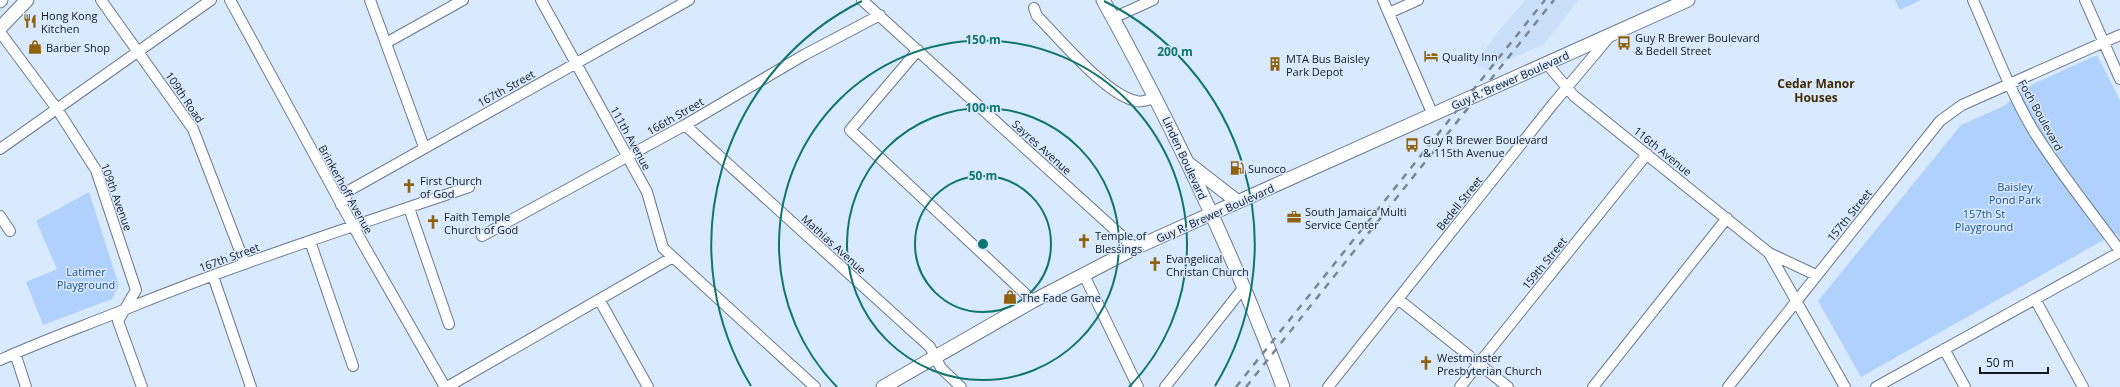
<svg xmlns="http://www.w3.org/2000/svg" width="2120" height="387" viewBox="0 0 2120 387" font-family="'Open Sans',sans-serif">
	<style>
		.built { fill: #c9dffa }
		.green { fill: #b0d1fc }
		.lines { fill: none; stroke-linecap: round; stroke-linejoin: round }
		.minor-casing { stroke: #69788a; stroke-width: 12 }
		.major-casing { stroke: #69788a; stroke-width: 15 }
		.minor { stroke: #fff; stroke-width: 10 }
		.major { stroke: #fff; stroke-width: 13 }
		.rail { stroke: #7a8694; stroke-width: 2.5; stroke-dasharray: 7 7; stroke-linecap: butt }
		.ring { fill: none; stroke: #0f766e; stroke-width: 2 }
		.labels { text-anchor: middle; dominant-baseline: central; stroke-width: 3; stroke-linejoin: round; paint-order: stroke }
		.poi-label { font-size: 11px; fill: #151a22; stroke: #d9eaff; text-anchor: start }
		.street-label { font-size: 11px; fill: #151a22; stroke: #d9eaff }
		.park-label { font-size: 11px; fill: #174d8b; stroke: #d9eaff }
		.neighbourhood-label { font-size: 12px; font-weight: bold; fill: #422b06; stroke: #d9eaff }
		.centre { fill: #0f766e; stroke: #d9eaff; stroke-width: 2 }
		.ring-label { font-size: 12px; text-anchor: middle; font-weight: bold; fill: #0f766e; stroke: #d9eaff; stroke-width: 3; stroke-linejoin: round; paint-order: stroke }
	</style>
	<rect width="100%" height="100%" fill="#d9eaff"/>
	<path class="built" d="M1526,0H1579L1543,45L1486,69L1475,63L1499,30Z"/>
	<path class="green" d="M1895,0H1921L1900,10Z
		M2097,55L2120,100V239L2116,233L1861,377L1818,301L1961,125L2002,107L2035,83Z
		M89,192L119,286L112,299L43,325L26,282L57,269L36,221Z"/>
	<g class="lines">
		<defs>
			<path id="minor" d="M101,0L193,129L245,264
				M230,0L362,242L445,387
				M370,0L424,147
				M541,0L647,192L663,248L815,387
				M862,0L1135,248
				M1383,0L1433,115
				M1973,0C1992,43 2009,89 2033,130C2059,172 2091,211 2120,251
				M2085,0L2120,79
				M1034,8L1037,16C1059,38 1106,95 1136,101C1141,103 1150,99 1156,98
				M1389,13L1418,0
				M1113,18L1153,0
				M0,32L57,109L96,170L136,290L118,321L142,387
				M386,43L463,0
				M918,50L850,130L1033,301
				M1547,64L1574,96L1769,253L1845,387
				M685,125L930,347L941,368L961,387
				M0,149L211,0
				M341,205L350,190L689,0
				M409,208L449,324
				M0,216L10,231
				M482,236L685,125L804,55L880,15
				M310,241L353,366
				M1769,253L1816,275
				M1084,275L1138,387
				M213,276L251,387
				M1398,299L1508,387
				M2035,299L2083,387
				M600,301L648,387
				M1944,349L1965,387
				M15,353L26,387
				M0,360C41,341 84,326 126,309C239,263 354,226 469,187
				M447,387L673,257
				M1165,387L1244,287
				M1328,387L1553,104L1611,35
				M1460,387L1647,154
				M1593,387L1727,218
				M1728,387L1940,121L1962,105L2120,35
				M1876,387L2120,252"/>
			<path id="major" d="M1103,0C1172,125 1234,253 1283,387
				M0,1L1,0
				M0,28L27,0
				M1189,164L1238,202
				M883,387L1033,301L1135,248L1688,0"/>
		</defs>
		<use href="#minor" class="minor-casing"/>
		<use href="#major" class="major-casing"/>
		<use href="#minor" class="minor"/>
		<use href="#major" class="major"/>
		<path class="rail" d="M1236,387L1545,0
			M1246,387L1554,0"/>
	</g>
	<g class="ring">
		<circle cx="983" cy="244" r="68"/>
		<circle cx="983" cy="244" r="136"/>
		<path d="M837 387A204 204 0 1 1 1129 387"/>
		<path d="M751 386A272 272 0 0 1 862 1M1104 1A272 272 0 0 1 1215 386"/>
	</g>
	<defs>
		<symbol id="restaurant-bare" viewBox="-9 -9 18 18"><path d="M-5-6h1v4h1v-4h1v4h1v-4h1v5L-1.5 .5V6h-2V.5L-5-1ZM5-6V6H3V1.5H1.5Q1.5-4 5-6Z" fill="#91620e" stroke="#d9eaff" stroke-width="2.5" paint-order="stroke"/></symbol>
		<symbol id="bus-bare" viewBox="-9 -9 18 18"><path d="M-5-6H5V4H4V6H2V4H-2V6H-4V4H-5ZM-3.5-4V0h7V-4ZM-3.5 1.2v1.5H-2V1.2ZM2 1.2v1.5H3.5V1.2Z" fill="#91620e" stroke="#d9eaff" stroke-width="2.5" paint-order="stroke"/></symbol>
		<symbol id="shop-bare" viewBox="-9 -9 18 18"><path d="M-5-2.5h2.3a2.7 3.5 0 0 1 5.4 0H5L5.5 6h-11ZM-1.5-2.5h3a1.5 2.3 0 0 0-3 0Z" fill="#91620e" stroke="#d9eaff" stroke-width="2.5" paint-order="stroke"/></symbol>
		<symbol id="hotel-bare" viewBox="-9 -9 18 18"><path d="M-6-4.5h1.5V1H6V5H4.5V3h-9V5H-6ZM-4 0a1.8 1.8 0 1 1 3.6 0ZM.5 0V-2.5h3Q6-2.5 6 0Z" fill="#91620e" stroke="#d9eaff" stroke-width="2.5" paint-order="stroke"/></symbol>
		<symbol id="building-bare" viewBox="-9 -9 18 18"><path d="M-4-6H4V6H1V3H-1V6H-4ZM-2.5-4.3h1.7v1.8h-1.7ZM.8-4.3h1.7v1.8H.8ZM-2.5-1h1.7V.8h-1.7ZM.8-1h1.7V.8H.8Z" fill="#91620e" stroke="#d9eaff" stroke-width="2.5" paint-order="stroke"/></symbol>
		<symbol id="fuel-bare" viewBox="-9 -9 18 18"><path d="M-5.5-6h7V0h2V4h1.3V-2.5L3-4.5l.8-.8L6-3V5H2.5V1h-1V6h-7ZM-4.2-4.7v3.2H.2V-4.7Z" fill="#91620e" stroke="#d9eaff" stroke-width="2.5" paint-order="stroke"/></symbol>
		<symbol id="church-bare" viewBox="-9 -9 18 18"><path d="M-1.2-6h2.4v3.5h3.3v2.4h-3.3V6h-2.4V-.1h-3.3v-2.4h3.3Z" fill="#91620e" stroke="#d9eaff" stroke-width="2.5" paint-order="stroke"/></symbol>
		<symbol id="office-bare" viewBox="-9 -9 18 18"><path d="M-6-3h4V-5.5h4V-3h4V5H-6ZM-1-4.5V-3h2v-1.5ZM-6 0V1H6V0Z" fill="#91620e" stroke="#d9eaff" stroke-width="2.5" paint-order="stroke"/></symbol>
	</defs>
	<g fill-rule="evenodd">
		<use href="#restaurant-bare" x="20" y="11" width="20" height="20"/>
		<use href="#bus-bare" x="1614" y="33" width="20" height="20"/>
		<use href="#shop-bare" x="25" y="37" width="20" height="20"/>
		<use href="#hotel-bare" x="1421" y="46" width="20" height="20"/>
		<use href="#building-bare" x="1265" y="54" width="20" height="20"/>
		<use href="#bus-bare" x="1402" y="135" width="20" height="20"/>
		<use href="#fuel-bare" x="1227" y="158" width="20" height="20"/>
		<use href="#church-bare" x="399" y="176" width="20" height="20"/>
		<use href="#office-bare" x="1284" y="207" width="20" height="20"/>
		<use href="#church-bare" x="423" y="212" width="20" height="20"/>
		<use href="#church-bare" x="1074" y="231" width="20" height="20"/>
		<use href="#church-bare" x="1145" y="254" width="20" height="20"/>
		<use href="#shop-bare" x="1000" y="287" width="20" height="20"/>
		<use href="#church-bare" x="1416" y="353" width="20" height="20"/>
	</g>
	<g class="labels">
		<g class="poi-label">
			<text x="41" y="15">Hong Kong<tspan x="41" dy="13">Kitchen</tspan></text>
			<text x="1635" y="37">Guy R Brewer Boulevard<tspan x="1635" dy="13">&amp; Bedell Street</tspan></text>
			<text x="46" y="47">Barber Shop</text>
			<text x="1442" y="56">Quality Inn</text>
			<text x="1286" y="58">MTA Bus Baisley<tspan x="1286" dy="13">Park Depot</tspan></text>
			<text x="1423" y="139">Guy R Brewer Boulevard<tspan x="1423" dy="13">&amp; 115th Avenue</tspan></text>
			<text x="1248" y="168">Sunoco</text>
			<text x="420" y="180">First Church<tspan x="420" dy="13">of God</tspan></text>
			<text x="1305" y="211">South Jamaica Multi<tspan x="1305" dy="13">Service Center</tspan></text>
			<text x="444" y="216">Faith Temple<tspan x="444" dy="13">Church of God</tspan></text>
			<text x="1095" y="235">Temple of<tspan x="1095" dy="13">Blessings</tspan></text>
			<text x="1166" y="258">Evangelical<tspan x="1166" dy="13">Christan Church</tspan></text>
			<text x="1021" y="297">The Fade Game</text>
			<text x="1437" y="357">Westminster<tspan x="1437" dy="13">Presbyterian Church</tspan></text>
		</g>
		<g class="street-label">
			<text transform="translate(1510 80) rotate(-24)">Guy R. Brewer Boulevard</text>
			<text transform="translate(506 88) rotate(-29)">167th Street</text>
			<text transform="translate(185 97) rotate(56)">109th Road</text>
			<text transform="translate(2041 115) rotate(61)">Foch Boulevard</text>
			<text transform="translate(675 116) rotate(-30)">166th Street</text>
			<text transform="translate(631 138) rotate(61)">111th Avenue</text>
			<text transform="translate(1042 147) rotate(42)">Sayres Avenue</text>
			<text transform="translate(1663 151) rotate(39)">116th Avenue</text>
			<text transform="translate(1185 158) rotate(65)">Linden Boulevard</text>
			<text transform="translate(346 189) rotate(61)">Brinkerhoff Avenue</text>
			<text transform="translate(117 197) rotate(70)">109th Avenue</text>
			<text transform="translate(1459 203) rotate(-51)">Bedell Street</text>
			<text transform="translate(1215 213) rotate(-24)">Guy R. Brewer Boulevard</text>
			<text transform="translate(1849 215) rotate(-51)">157th Street</text>
			<text transform="translate(834 244) rotate(42)">Mathias Avenue</text>
			<text transform="translate(229 257) rotate(-20)">167th Street</text>
			<text transform="translate(1544 263) rotate(-51)">159th Street</text>
		</g>
		<g class="park-label">
			<text x="2015" y="186">Baisley<tspan x="2015" dy="13">Pond Park</tspan></text>
			<text x="1984" y="213">157th St<tspan x="1984" dy="13">Playground</tspan></text>
			<text x="86" y="271">Latimer<tspan x="86" dy="13">Playground</tspan></text>
		</g>
		<g class="neighbourhood-label">
			<text x="1816" y="83">Cedar Manor<tspan x="1816" dy="14">Houses</tspan></text>
		</g>
	</g>
	<circle cx="983" cy="244" r="6" class="centre"/>
	<g class="ring-label">
		<text x="983" y="44">150 m</text>
		<text x="1175" y="56">200 m</text>
		<text x="983" y="112">100 m</text>
		<text x="983" y="180">50 m</text>
	</g>
	<path d="M1980 367v6h68v-6" fill="none" stroke="#151a22" stroke-width="2"/>
	<text x="1986" y="367" font-size="12" fill="#151a22" stroke="#d9eaff" stroke-width="3" paint-order="stroke">50 m</text>
</svg>
